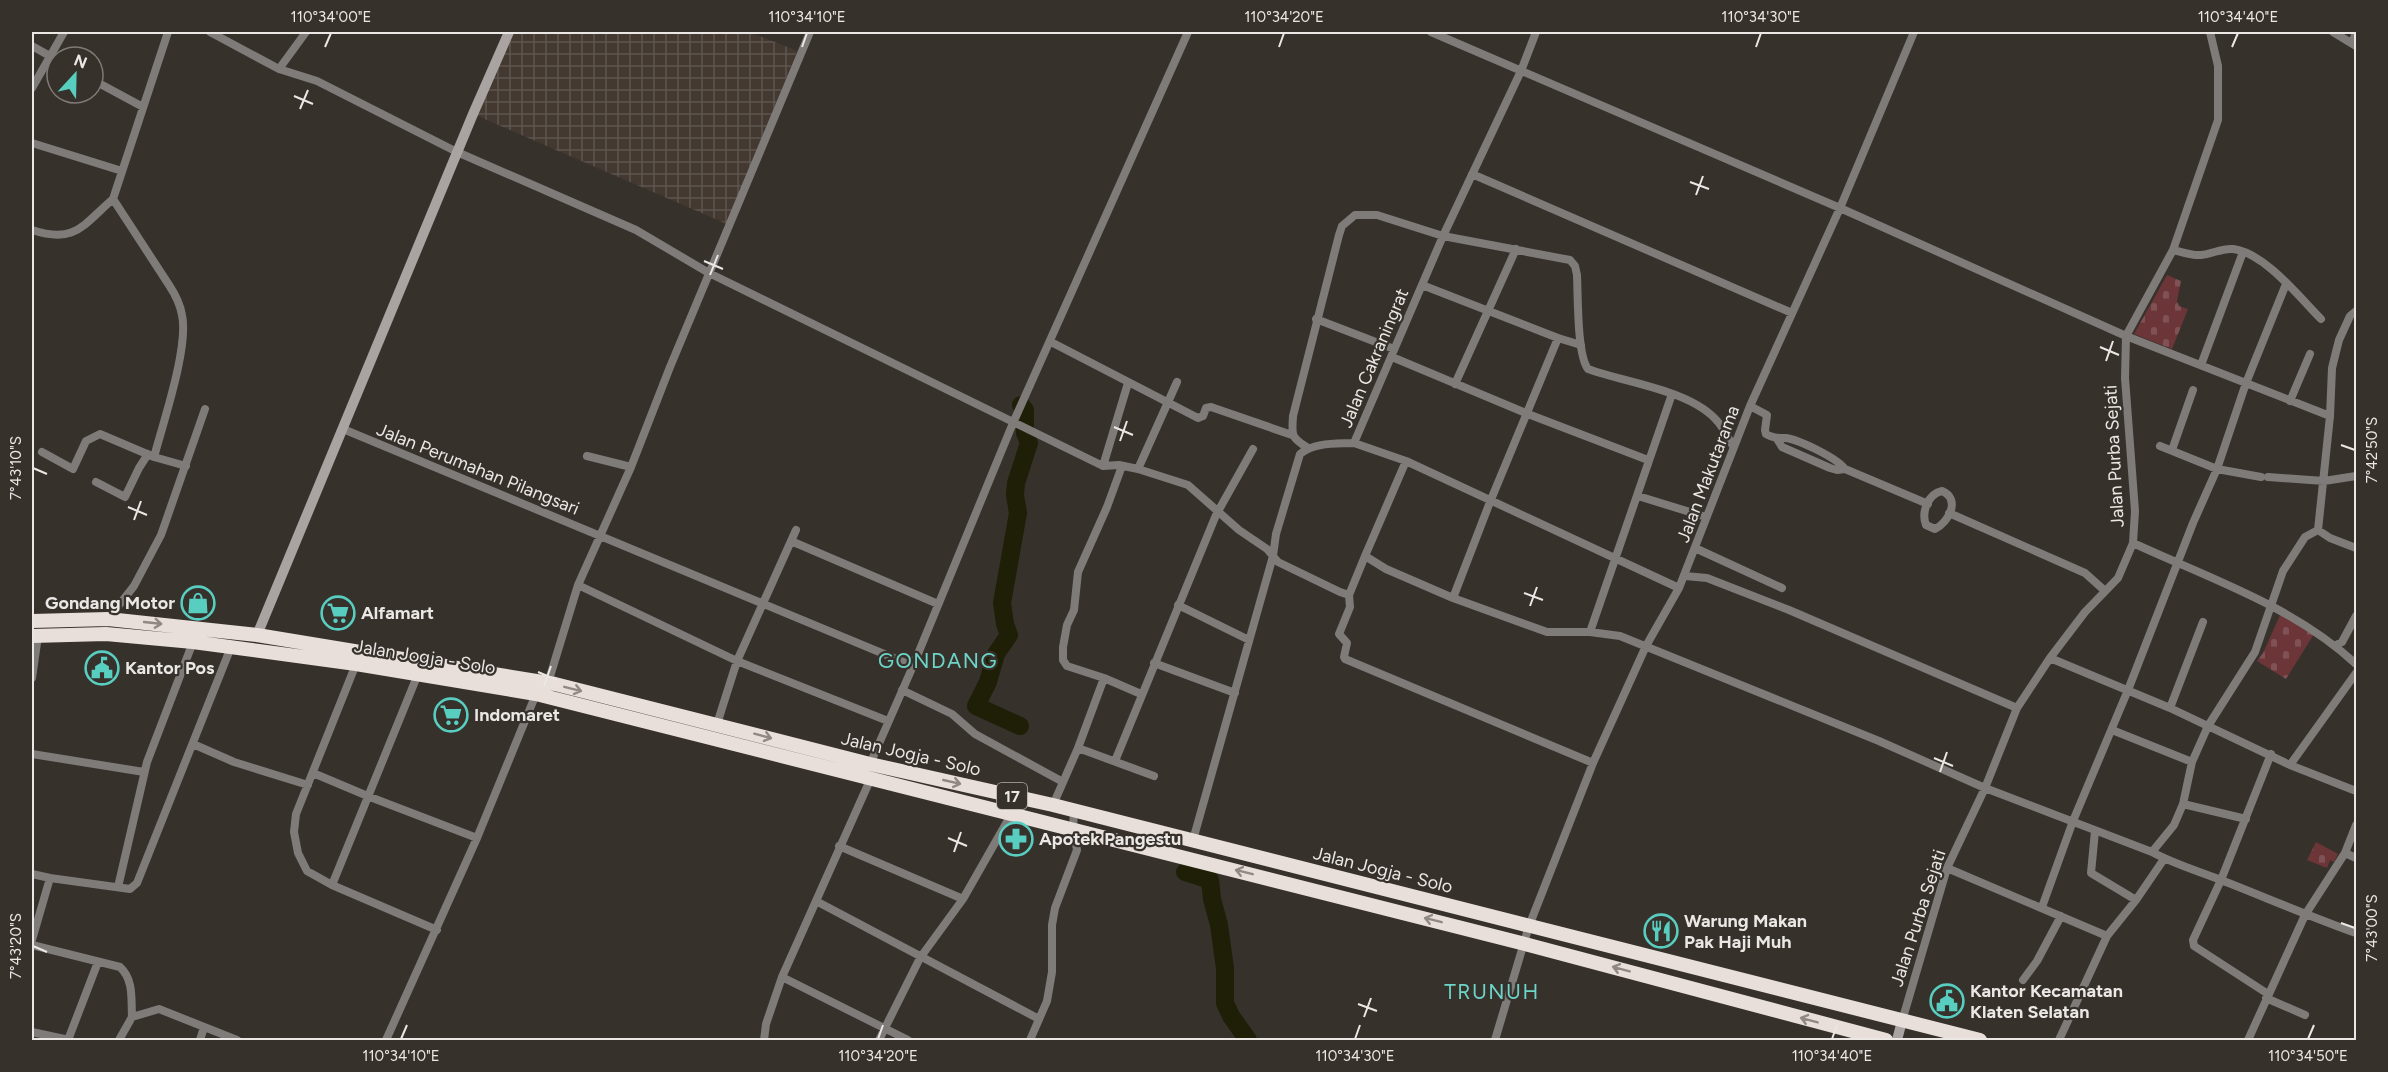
<svg xmlns="http://www.w3.org/2000/svg" width="2388" height="1072" viewBox="0 0 2388 1072" font-family="Figtree,sans-serif">
	<style>
		.industrial { fill: url(#industrial-grid) }
		.cemetery { fill: url(#cemetery-stones) }
		.lines { fill: none; stroke-linecap: round; stroke-linejoin: round }
		.river { stroke: #1e1f06; stroke-width: 18 }
		.street { stroke: #7f7b79; stroke-width: 8 }
		.secondary { stroke: #a9a3a1; stroke-width: 10 }
		.highway { stroke: #e8dfdb; stroke-width: 14 }
		.oneway { stroke: #908884 }
		.ticks { fill: none; stroke: #eae7e4; stroke-width: 2 }
		.labels { text-anchor: middle; dominant-baseline: central; stroke-width: 4.5; stroke-linejoin: round; paint-order: stroke }
		.shield { fill: #37312c; stroke: #b4b0ad; stroke-width: 1.5 }
		.shield-label { font-size: 16px; font-weight: bold; fill: #eae7e4 }
		.street-label { font-size: 18px; fill: #eae7e4; stroke: #37312c }
		.poi-label { font-size: 18px; font-weight: bold; fill: #eae7e4; stroke: #37312c; text-anchor: start }
		.quarter-label { font-size: 21px; letter-spacing: 1.5px; fill: #6cd5c7; stroke: #37312c }
		.neatline { fill: none; stroke: #eae7e4; stroke-width: 2 }
		.ticks-label { font-size: 15px; text-anchor: middle; fill: #eae7e4 }
	</style>
	<defs>
		<pattern id="industrial-grid" width="8" height="8" patternUnits="userSpaceOnUse" patternTransform="scale(1.5)"><rect width="8" height="8" fill="#433930"/><path d="M0 4h8M4 0v8" fill="none" stroke="#5e564e"/></pattern>
		<pattern id="cemetery-stones" width="16" height="16" patternUnits="userSpaceOnUse" patternTransform="scale(1.5)"><rect width="16" height="16" fill="#6c3538"/><path d="M2 7V4a2 2 0 0 1 4 0v3zM10 15v-3a2 2 0 0 1 4 0v3z" fill="#815255"/></pattern>
	</defs>
	<rect width="100%" height="100%" fill="#37312c"/>
	<path class="industrial" d="M509,32H750L797,51L727,224L473,114Z"/>
	<path class="cemetery" d="M2167,275L2181,281L2177,301L2179,306L2188,309L2172,349L2134,334Z
		M2281,613L2314,634L2286,679L2257,661L2263,653Z
		M2316,842L2338,854L2334,862L2330,860L2327,868L2307,860Z"/>
	<g class="lines">
		<path class="river" d="M1020,726L976,706L988,682L996,654L1009,635L1005,624L1002,603L1018,513L1015,495L1016,483L1029,443L1025,433V410L1021,405
			M1185,872L1210,880L1212,899L1219,925L1225,968V1003L1231,1016L1248,1040"/>
		<path class="street" d="M210,32L279,69L317,81L457,152L636,230L709,273L1103,466L1119,465L1138,469L1188,485L1239,530L1267,549L1278,562L1340,592L1349,595L1365,556L1386,569L1453,598L1547,632H1590L1620,636L1879,741L1985,788L2152,852C2174,864 2198,871 2221,880C2267,898 2311,917 2356,933
			M1431,32L1840,208L2126,336L2330,416
			M2333,32L2356,46
			M2352,43L2356,33
			M32,46L57,60
			M279,69L306,32
			M93,80L143,107
			M32,88L64,32
			M32,143L122,171
			M1472,174L1792,313
			M113,199L168,32
			M32,230C75,244 82,226 113,199L169,285C175,294 180,304 182,315C189,347 163,423 154,457L186,466
			M2173,250C2182,252 2192,256 2201,255C2212,254 2222,248 2233,249C2265,253 2299,297 2321,319
			M1422,285L1558,338L1581,345
			M1316,319L1394,349
			M1051,342L1198,418L1203,416L1206,408L1211,407L1292,435
			M1392,357L1528,414L1648,460
			M2201,365L2243,252
			M1455,384L1516,249
			M2290,401L2310,354
			M1750,406L1767,415L1765,430L1766,434C1773,438 1777,438 1785,438C1798,439 1837,458 1845,469L1928,504
			M343,429L913,666
			M1777,439L1782,447L1830,468L1837,470L1845,469
			M1354,443L1406,461L1679,588
			M2160,446L2217,469L2261,477
			M1308,448C1290,437 1292,435 1293,416L1339,235L1342,226L1355,215H1377L1443,236L1570,260L1575,266L1577,275C1578,296 1577,355 1588,369C1626,383 1692,390 1718,422C1724,429 1728,438 1733,446
			M2172,450L2193,390
			M42,452L73,469L86,441L100,434L154,457
			M587,456L631,467
			M1103,466L1128,383
			M1122,466L1107,507L1078,572L1074,610L1067,625L1063,647V660L1067,666L1104,678L1141,694
			M1138,469L1177,382
			M2268,477L2324,481L2356,476
			M96,482L125,497L139,468L148,454
			M1942,491C1961,499 1949,522 1935,529L1926,525C1921,512 1928,494 1942,491Z
			M1638,496L1706,517
			M1949,513L2085,573L2104,590
			M2318,530L2330,416L2332,368L2339,340L2350,316L2356,311
			M2318,530L2330,538L2356,548
			M791,541L938,604
			M2133,543C2211,579 2293,606 2356,664
			M1695,548L1782,588
			M1365,556L1406,461
			M1685,576L1707,578L1789,610L2017,708
			M578,585L737,661L888,721
			M1349,595L1350,607L1339,634L1347,643L1344,657L1345,659L1593,763
			M1453,598L1490,502L1558,338
			M1178,605L1249,640
			M108,619L134,586L161,535L205,409
			M1590,632L1672,394
			M2336,645L2342,642L2356,616
			M2050,658L2170,708L2290,765L2356,791
			M1154,663L1235,693
			M356,664L296,814L294,832L298,853L307,871L332,885L437,930
			M32,678L38,636
			M548,683L578,585L631,467L670,367L810,32
			M902,690L952,714L975,734L1063,782
			M2170,708L2203,622
			M717,724L737,661L796,530
			M2112,730L2192,762
			M193,744L234,762L308,785
			M1078,748L1104,678
			M32,754L144,772
			M1115,761L1216,515L1253,449
			M870,764L913,666L1013,423L1188,32
			M2290,765L2356,673
			M313,773L370,797L477,838
			M2183,804L2246,819
			M1053,805L1078,748L1154,776
			M2095,831L2091,873L2136,900
			M1193,840L1273,556L1276,534L1300,454C1315,442 1336,444 1354,443L1443,236L1521,71L1536,32
			M839,846L963,899
			M2152,852L2174,825L2183,804L2192,762L2208,726L2255,652L2283,571L2305,537L2318,530
			M2345,853L2356,858
			M1947,868L2107,936
			M32,874L50,878L32,940
			M50,878L130,889L137,883L231,647
			M332,885L418,674
			M118,887L147,762L193,642
			M816,901L1039,1019
			M2042,907L2073,821L2128,690L2193,523L2217,469L2246,383L2286,284
			M32,945L120,967C134,980 131,999 132,1017
			M782,977L908,1040
			M2023,980L2037,961L2061,916
			M2268,994L2194,946L2193,940L2221,880L2271,754
			M2266,998L2305,1015
			M1902,1021L1947,868L1985,788L2017,708L2050,658L2085,612L2118,578L2133,543L2135,511L2125,378L2126,336L2173,250L2218,120V66L2210,32
			M32,1032L69,1040
			M68,1040L98,962
			M119,1040L132,1017L159,1009L237,1040
			M200,1040L204,1027
			M386,1040L477,838L536,694
			M764,1040L766,1024L782,977L871,778
			M879,1040L920,958L963,899L1012,813
			M1030,1040L1047,1001L1052,972V925L1055,908L1077,850L1073,829L1074,810
			M1495,1040L1529,926L1593,763L1646,646L1679,588L1750,406L1840,208L1914,32
			M2059,1040L2107,936L2136,900L2164,859
			M2248,1040L2305,915L2345,853L2356,825"/>
		<path class="secondary" d="M257,635L473,114L509,32
			M1897,1040L1902,1021"/>
		<path class="highway" d="M32,621L108,619L257,635L555,684L870,764L1053,805L1980,1040
			M32,636L106,634L193,642L356,664L536,694L1525,944L1886,1040"/>
	</g>
	<defs><path id="oneway-shaft" d="M-6 0H5M1.5-3L5.5 0L1.5 3" fill="none" stroke-width="1.6" stroke-linecap="round" stroke-linejoin="round" transform="scale(1.5)"/></defs>
	<g class="oneway">
		<use href="#oneway-shaft" transform="translate(153 623) rotate(6)"/>
		<use href="#oneway-shaft" transform="translate(573 689) rotate(14)"/>
		<use href="#oneway-shaft" transform="translate(763 736) rotate(15)"/>
		<use href="#oneway-shaft" transform="translate(952 782) rotate(13)"/>
		<use href="#oneway-shaft" transform="translate(1244 872) rotate(-166)"/>
		<use href="#oneway-shaft" transform="translate(1433 920) rotate(-166)"/>
		<use href="#oneway-shaft" transform="translate(1621 969) rotate(-165)"/>
		<use href="#oneway-shaft" transform="translate(1809 1020) rotate(-165)"/>
	</g>
	<path class="ticks" d="M325,47L331,33M802,47L807,33M1279,47L1284,33M1756,47L1761,33M2232,47L2238,33M294,96L313,104M300,109L308,90M1690,182L1709,189M1696,195L1703,176M704,261L723,269M710,275L718,255M2100,347L2119,355M2106,361L2113,341M1114,427L1133,435M1120,441L1127,421M2341,445L2355,450M33,468L47,474M128,507L147,515M134,520L141,501M1524,593L1543,600M1530,606L1537,587M538,672L557,680M544,686L551,666M1934,758L1953,766M1940,772L1947,752M948,838L967,846M954,852L961,832M2341,923L2355,928M33,946L47,952M1358,1004L1377,1011M1364,1017L1371,998M401,1039L407,1025M878,1039L883,1025M1355,1039L1360,1025M1832,1039L1837,1025M2308,1039L2314,1025"/>
	<defs>
		<symbol id="shop-ring" viewBox="-11 -11 22 22"><circle r="9.5" fill="#37312c" stroke="#58cec0" stroke-width="1.5"/><path d="M-5-2.5h2.3a2.7 3.5 0 0 1 5.4 0H5L5.5 6h-11ZM-1.5-2.5h3a1.5 2.3 0 0 0-3 0Z" fill="#58cec0"/></symbol>
		<symbol id="supermarket-ring" viewBox="-11 -11 22 22"><circle r="9.5" fill="#37312c" stroke="#58cec0" stroke-width="1.5"/><path d="M-6-5.5h2.5l.6 2H6L4.5 2H-2.5L-4.4-4H-6ZM-1.5 3.2a1.3 1.3 0 1 0 .1 0ZM3 3.2a1.3 1.3 0 1 0 .1 0Z" fill="#58cec0"/></symbol>
		<symbol id="civic-ring" viewBox="-11 -11 22 22"><circle r="9.5" fill="#37312c" stroke="#58cec0" stroke-width="1.5"/><path d="M-.6-6.5H3V-4.5H.6V-3L4-1V1h2V6H-6V1h2V-1L-.6-3ZM-1.2 2.5V6h2.4V2.5Z" fill="#58cec0"/></symbol>
		<symbol id="pharmacy-ring" viewBox="-11 -11 22 22"><circle r="9.5" fill="#37312c" stroke="#58cec0" stroke-width="1.5"/><path d="M-2-6h4v4h4v4h-4v4h-4v-4h-4v-4h4Z" fill="#58cec0"/></symbol>
		<symbol id="restaurant-ring" viewBox="-11 -11 22 22"><circle r="9.5" fill="#37312c" stroke="#58cec0" stroke-width="1.5"/><path d="M-5-6h1v4h1v-4h1v4h1v-4h1v5L-1.5 .5V6h-2V.5L-5-1ZM5-6V6H3V1.5H1.5Q1.5-4 5-6Z" fill="#58cec0"/></symbol>
	</defs>
	<g fill-rule="evenodd">
		<use href="#shop-ring" x="179" y="584" width="38" height="38"/>
		<use href="#supermarket-ring" x="319" y="594" width="38" height="38"/>
		<use href="#civic-ring" x="83" y="649" width="38" height="38"/>
		<use href="#supermarket-ring" x="432" y="696" width="38" height="38"/>
		<use href="#pharmacy-ring" x="997" y="820" width="38" height="38"/>
		<use href="#restaurant-ring" x="1642" y="912" width="38" height="38"/>
		<use href="#civic-ring" x="1928" y="982" width="38" height="38"/>
	</g>
	<g class="labels">
		<rect class="shield" x="997" y="783" width="30" height="26" rx="4.5"/>
		<g class="shield-label">
			<text x="1012" y="796">17</text>
		</g>
		<g class="street-label">
			<text transform="translate(1374 358) rotate(-67)">Jalan Cakraningrat</text>
			<text transform="translate(2114 456) rotate(-93)">Jalan Purba Sejati</text>
			<text transform="translate(478 469) rotate(22)">Jalan Perumahan Pilangsari</text>
			<text transform="translate(1708 474) rotate(-69)">Jalan Makutarama</text>
			<text transform="translate(425 657) rotate(9)">Jalan Jogja - Solo</text>
			<text transform="translate(911 754) rotate(13)">Jalan Jogja - Solo</text>
			<text transform="translate(1383 870) rotate(14)">Jalan Jogja - Solo</text>
			<text transform="translate(1918 918) rotate(-72)">Jalan Purba Sejati</text>
		</g>
		<g class="poi-label">
			<text x="175" y="603" text-anchor="end">Gondang Motor</text>
			<text x="361" y="613">Alfamart</text>
			<text x="125" y="668">Kantor Pos</text>
			<text x="474" y="715">Indomaret</text>
			<text x="1039" y="839">Apotek Pangestu</text>
			<text x="1684" y="921">Warung Makan<tspan x="1684" dy="21">Pak Haji Muh</tspan></text>
			<text x="1970" y="991">Kantor Kecamatan<tspan x="1970" dy="21">Klaten Selatan</tspan></text>
		</g>
		<g class="quarter-label">
			<text x="938" y="660">GONDANG</text>
			<text x="1492" y="991">TRUNUH</text>
		</g>
	</g>
	<rect width="2388" height="1072" fill="none" stroke="#37312c" stroke-width="66"/>
	<g transform="translate(75 75) rotate(22)"><circle r="28" fill="#37312c" stroke="#7f7a76" stroke-width="1.5"/>
	<path d="M0-4.5L10 22L0 15L-10 22Z" fill="#58cec0"/>
	<text y="-9" font-size="16" font-weight="bold" text-anchor="middle" fill="#eae7e4">N</text>
	</g>
	<rect x="33" y="33" width="2322" height="1006" class="neatline"/>
	<g class="ticks-label">
		<text x="331" y="22">110°34'00"E</text>
		<text x="807" y="22">110°34'10"E</text>
		<text x="1284" y="22">110°34'20"E</text>
		<text x="1761" y="22">110°34'30"E</text>
		<text x="2238" y="22">110°34'40"E</text>
		<text transform="translate(2372 450) rotate(-90)" y="5">7°42'50"S</text>
		<text transform="translate(16 468) rotate(-90)" y="5">7°43'10"S</text>
		<text transform="translate(2372 928) rotate(-90)" y="5">7°43'00"S</text>
		<text transform="translate(16 946) rotate(-90)" y="5">7°43'20"S</text>
		<text x="401" y="1061">110°34'10"E</text>
		<text x="878" y="1061">110°34'20"E</text>
		<text x="1355" y="1061">110°34'30"E</text>
		<text x="1832" y="1061">110°34'40"E</text>
		<text x="2308" y="1061">110°34'50"E</text>
	</g>
</svg>
